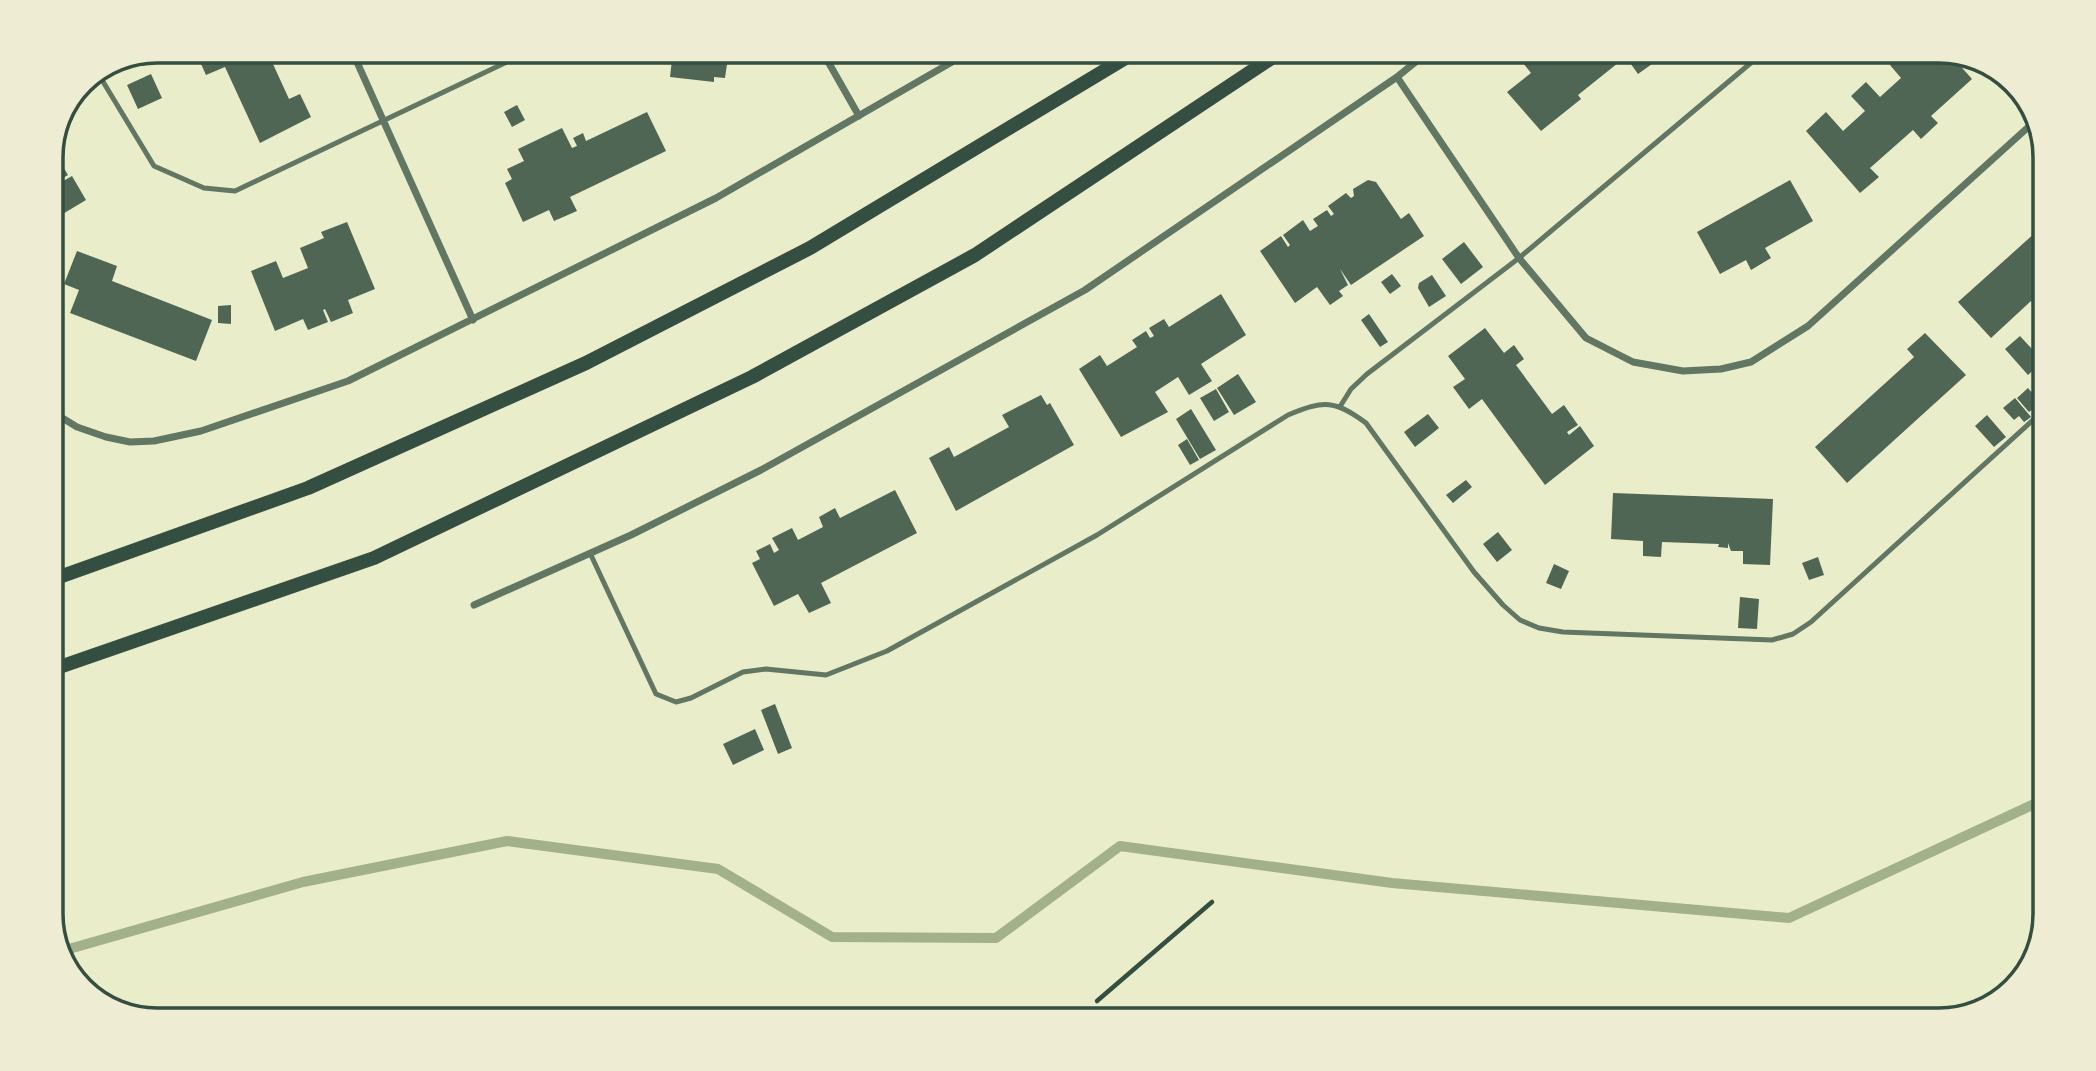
<svg xmlns="http://www.w3.org/2000/svg" width="2096" height="1071" viewBox="0 0 2096 1071" font-family="'Archivo Narrow',sans-serif">
	<style>
		.lines { fill: none; stroke-linecap: round; stroke-linejoin: round }
		.stream { stroke: #a3b18a; stroke-width: 10 }
		.building { fill: #4f6655 }
		.path { stroke: #344e41; stroke-width: 4.5 }
		.service { stroke: #617663; stroke-width: 5 }
		.minor { stroke: #617663; stroke-width: 7 }
		.secondary { stroke: #344e41; stroke-width: 14 }
		.rim { fill: none; stroke: #344e41; stroke-width: 3.5 }
	</style>
	<rect width="100%" height="100%" fill="#e9edc9"/>
	<g class="lines">
		<path class="stream" d="M62,951L303,882L507,841L718,869L832,937L996,938L1120,846L1392,883L1789,918L2045,799"/>
	</g>
	<path class="building" d="M206,51H267L289,99L300,94L311,117L260,143L225,67L206,75L197,55Z
		M458,51H475L478,57L464,63Z
		M673,51H718L717,56L728,57L725,78L714,77V82L670,77Z
		M1539,51L1548,59L1558,51H1633L1578,95L1581,99L1541,131L1507,92L1531,73L1523,63Z
		M1642,51L1652,64L1638,74L1628,60Z
		M1905,51L1949,53L1972,79L1931,116L1938,123L1921,139L1913,130L1870,168L1879,177L1860,193L1806,131L1826,112L1843,131L1865,111L1851,96L1866,82L1880,97L1901,78L1890,65Z
		M152,53L156,61L143,66L140,61L123,69L121,66Z
		M151,74L162,98L138,109L127,85Z
		M517,105L525,120L512,127L504,112Z
		M647,112L666,151L570,197L577,211L554,221L549,210L523,222L505,183L512,179L507,169L524,161L518,149L562,128L572,148L577,146L573,138L583,133L586,141Z
		M56,155L68,175L51,185V158Z
		M72,176L86,200L51,221V188Z
		M1368,180L1376,182L1401,219L1409,213L1424,236L1351,285L1340,269L1348,285L1339,291L1343,296L1330,305L1317,287L1295,303L1260,251L1281,236L1288,247L1290,245L1283,235L1303,220L1310,231L1318,226L1313,219L1327,210L1331,216L1334,214L1328,206L1346,193L1351,198L1354,196L1353,189Z
		M1790,180L1813,221L1765,248L1771,258L1751,270L1746,260L1720,274L1697,232Z
		M347,222L375,289L348,300L353,313L331,322L325,309L323,310L328,322L308,330L303,319L275,331L251,271L276,261L283,278L308,268L300,248L324,238L321,232Z
		M2045,224V316L2031,301L1991,338L1958,302Z
		M1464,242L1483,267L1461,284L1442,259Z
		M77,251L117,266L112,281L212,320L196,361L70,313L79,290L64,284Z
		M1392,274L1401,286L1390,294L1381,282Z
		M1432,275L1446,296L1429,307L1418,288L1419,283Z
		M1221,294L1246,335L1201,364L1212,381L1189,395L1178,377L1155,392L1168,412L1121,437L1079,369L1100,355L1107,366L1137,347L1132,340L1146,331L1150,338L1154,336L1149,328L1164,319L1169,327Z
		M231,305V324L218,323V306Z
		M1369,314L1388,342L1380,347L1361,320Z
		M1485,328L1504,353L1514,345L1524,359L1516,365L1552,414L1564,405L1578,425L1567,432L1569,435L1580,426L1594,446L1545,485L1482,399L1469,409L1453,387L1465,379L1448,356Z
		M1925,333L1966,375L1847,483L1815,447L1914,357L1907,349Z
		M2020,336L2043,361L2028,375L2005,349Z
		M1238,374L1256,402L1234,415L1217,388Z
		M2028,388L2041,403L2029,412L2017,398Z
		M1216,389L1229,412L1214,421L1200,398Z
		M1041,395L1047,405L1050,403L1074,445L956,511L929,458L949,447L954,457L1009,427L1002,415Z
		M2015,398L2031,417L2024,422L2019,416L2014,420L2003,408Z
		M1191,409L1216,450L1200,459L1176,419Z
		M1428,414L1439,428L1415,447L1404,432Z
		M1987,415L2006,437L1994,447L1975,426Z
		M1187,439L1199,460L1190,465L1178,445Z
		M1466,480L1472,487L1453,503L1446,495Z
		M895,490L917,533L821,583L831,603L809,613L798,594L774,606L752,563L760,559L756,551L770,544L774,553L779,550L772,538L792,528L798,540L823,527L819,517L835,508L840,518Z
		M1613,493L1773,499L1770,565L1743,564V551H1731L1728,543V548L1718,547L1719,544L1662,542L1661,557L1643,556V541L1611,539Z
		M1498,532L1512,550L1497,562L1483,544Z
		M1818,557L1824,575L1809,580L1802,563Z
		M1554,564L1569,571L1561,589L1546,583Z
		M1740,597L1759,599L1757,629L1738,628Z
		M775,704L792,748L778,754L761,710Z
		M755,729L764,750L733,765L723,744Z"/>
	<g class="lines">
		<path class="path" d="M1097,1001L1212,902"/>
		<path class="service" d="M99,75L154,166L204,188L235,191L530,51
			M1341,405L1351,389L1367,374L1519,258L1765,51
			M590,553L656,694L676,702L691,698L743,672L766,669L826,675L887,651L1097,535L1288,415C1324,400 1335,400 1366,423L1474,572L1503,605L1520,620L1539,628L1563,632L1772,640L1793,634L1811,622L2045,409"/>
		<path class="minor" d="M352,51L473,320
			M822,51L859,116
			M1397,77L1519,258L1586,338L1633,362L1683,371L1721,369L1751,362L1808,326L2035,121
			M51,411L77,427L106,437L130,442L154,441L201,431L348,381L716,198L971,51
			M474,605L631,535L761,470L1085,290L1397,77L1429,51"/>
		<path class="secondary" d="M51,580L308,488L586,363L810,248L1137,51
			M51,670L374,558L752,377L975,255L1282,51"/>
	</g>
	<path d="M0 0H2096V1071H0ZM157 63H1939A94 94 0 0 1 2033 157V914A94 94 0 0 1 1939 1008H157A94 94 0 0 1 63 914V157A94 94 0 0 1 157 63Z" fill="#eeecd3" fill-rule="evenodd"/>
	<path class="rim" d="M157 63H1939A94 94 0 0 1 2033 157V914A94 94 0 0 1 1939 1008H157A94 94 0 0 1 63 914V157A94 94 0 0 1 157 63Z"/>
</svg>
